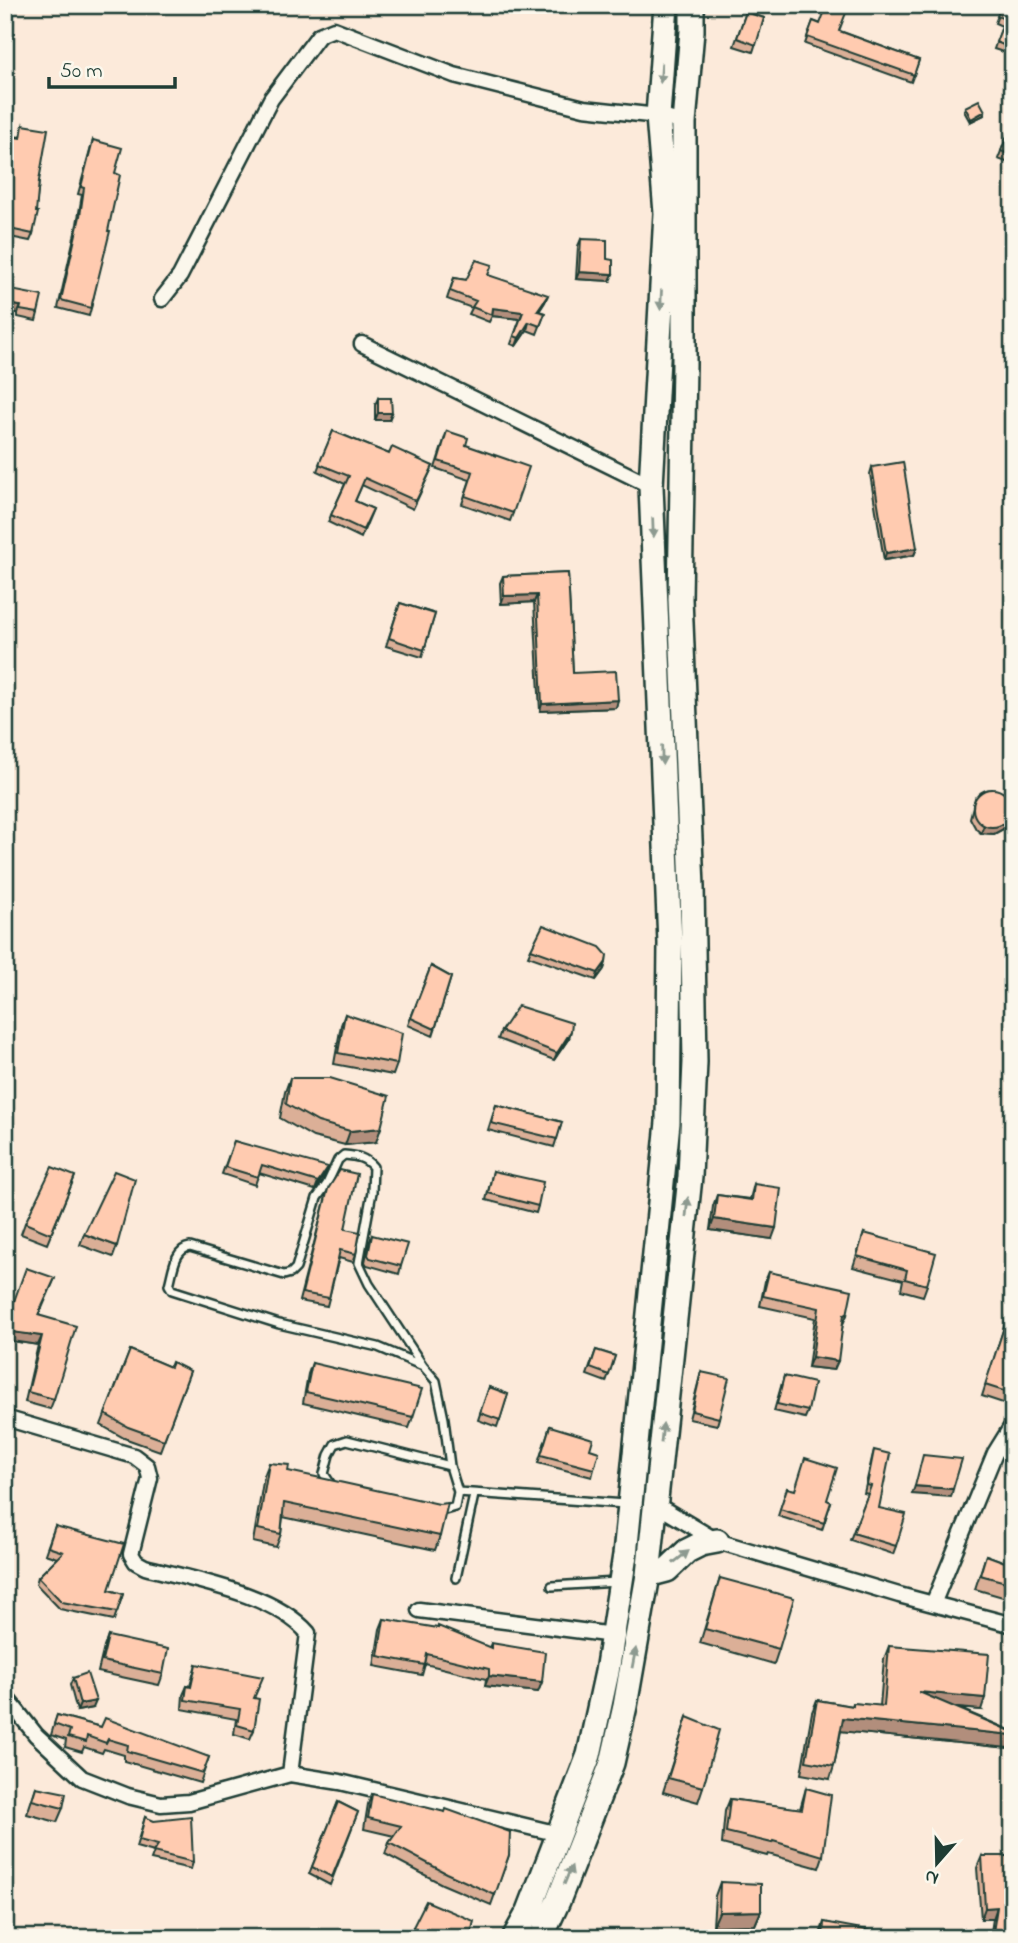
<svg xmlns="http://www.w3.org/2000/svg" width="1018" height="1943" viewBox="0 0 1018 1943" font-family="'Indie Flower',sans-serif">
	<style>
		.lines { fill: none; stroke-linecap: round; stroke-linejoin: round }
		.lane-casing { stroke: #1f3d34; stroke-width: 12 }
		.street-casing { stroke: #1f3d34; stroke-width: 19 }
		.primary-casing { stroke: #1f3d34; stroke-width: 28 }
		.lane { stroke: #fbf7ec; stroke-width: 7 }
		.street { stroke: #fbf7ec; stroke-width: 14 }
		.primary { stroke: #fbf7ec; stroke-width: 23 }
		.wall { fill: #dbaf97; stroke: #1f3d34; stroke-width: 2 }
		.shaded-wall { fill: #b28e7b; stroke: #1f3d34; stroke-width: 2 }
		.building { fill: #ffcbb0; stroke: #1f3d34; stroke-width: 2 }
		.oneway { fill: #8d9a90 }
	</style>
	<rect width="100%" height="100%" fill="#fceada"/>
	<filter id="ink" filterUnits="userSpaceOnUse"><feTurbulence type="fractalNoise" baseFrequency=".0143" numOctaves="2"/><feDisplacementMap in="SourceGraphic" scale="14" xChannelSelector="R" yChannelSelector="G"/><feConvolveMatrix kernelMatrix="1 2 1 2 8 2 1 2 1" color-interpolation-filters="sRGB"/></filter>
	<g filter="url(#ink)">
		<g class="lines">
			<defs>
				<path id="lane" d="M423,1366L378,1347L279,1324L172,1290L169,1285C173,1272 174,1249 190,1247L284,1275L291,1273L296,1268L317,1198L327,1184L338,1160L344,1155C356,1156 365,1157 373,1167L372,1192L359,1263L369,1284L423,1366L436,1381L444,1419L450,1466L458,1492L455,1507L438,1512
					M332,1486L324,1474L329,1455L335,1444L347,1440L450,1466
					M458,1492L625,1504
					M456,1578L474,1495
					M552,1586L617,1582"/>
				<path id="street" d="M162,299L180,276L271,99L319,35L334,29L454,75L584,108L658,116L684,123
					M362,344L651,486
					M5,1418L134,1456L147,1466L150,1478L131,1554L136,1562L145,1567C194,1580 275,1594 308,1633L290,1774
					M655,1504L717,1541L899,1595L1013,1625
					M933,1604L995,1453L1013,1424
					M419,1610L613,1635
					M5,1696L36,1735L82,1778L128,1796L161,1804L189,1802L290,1774L340,1782L559,1834"/>
				<path id="primary" d="M648,1575L667,1570L687,1551L701,1544L717,1541
					M514,1938L529,1911L589,1755L607,1672L625,1555L668,1122L670,943L651,486L666,213L658,116L666,5
					M541,1938L558,1901L612,1763L625,1706L648,1575L690,1177L695,1062L692,887L680,599L684,364V123L692,31V5"/>
			</defs>
			<use href="#lane" class="lane-casing"/>
			<use href="#street" class="street-casing"/>
			<use href="#primary" class="primary-casing"/>
			<use href="#lane" class="lane"/>
			<use href="#street" class="street"/>
			<use href="#primary" class="primary"/>
		</g>
		<path class="wall" d="M877,5H924L921,13Z
			M1002,5L1013,35L1006,53L994,49L1002,26L995,23Z
			M746,12L764,18L753,52L734,46Z
			M813,21L919,60L911,82L805,44Z
			M965,107L984,115L970,122L964,111Z
			M23,125L39,181L33,234L30,241L5,236V222L9,208L11,177L5,176V135L20,137Z
			M1011,126H1013V170L1010,169L1012,164L998,159Z
			M93,140L115,173L108,231L91,308L89,316L58,308L77,224L82,195L78,194Z
			M581,239L610,281L576,279L578,246Z
			M5,275L6,289L38,313L36,321L18,317V313L5,312Z
			M488,275L545,302L539,311L545,313L537,334L527,330L516,346L511,344L520,319L492,316L489,322L469,314L472,308L447,299L454,278L466,280Z
			M378,398L389,420H375V405Z
			M333,431L389,454L433,466L413,509L362,485L355,501L373,509L361,538L328,522L345,484L317,471Z
			M447,431L466,445L513,513L510,521L462,504L470,480L435,468Z
			M872,467L917,548L914,555L884,560L870,474Z
			M568,573L573,673L618,700L616,708L540,711L534,602L501,604L500,583L503,576Z
			M400,603L435,614L422,657L386,646Z
			M975,798L1005,828L994,834L981,833L976,829L970,818Z
			M531,949L606,962L604,969L596,980L528,956Z
			M431,966L451,977L433,1036L408,1025Z
			M345,1014L397,1064L393,1075L334,1064L341,1025Z
			M501,1031L569,1038L554,1060L498,1039Z
			M290,1078L376,1142L345,1145L313,1137L280,1118L285,1092Z
			M496,1105L562,1122L554,1147L488,1130Z
			M234,1141L325,1174L315,1190L259,1173L255,1185L222,1174Z
			M493,1171L538,1206L536,1213L486,1200Z
			M75,1176L47,1244L21,1234L25,1223Z
			M754,1184L772,1239L710,1230L713,1206L717,1195L750,1199Z
			M328,1189L356,1254L353,1262L339,1258L327,1306L299,1301Z
			M864,1233L927,1285L923,1296L901,1290L903,1280L853,1267Z
			M84,1234L117,1246L113,1257L80,1245Z
			M372,1235L401,1266L399,1274L367,1265L365,1262L369,1243Z
			M769,1272L847,1315L843,1324L834,1370L808,1367L815,1318L760,1306L765,1281Z
			M55,1278L39,1315L54,1399L50,1409L25,1402L38,1345L5,1340Z
			M1009,1311L1013,1383L1006,1404L982,1396Z
			M130,1350L170,1367L190,1371L160,1451L124,1438L101,1425Z
			M596,1350L615,1356L606,1382L587,1375Z
			M312,1363L413,1417L409,1428L303,1403L308,1374Z
			M701,1372L719,1418L717,1425L689,1419Z
			M784,1376L808,1411L805,1418L774,1411Z
			M489,1387L508,1394L497,1427L478,1420Z
			M550,1426L590,1449L594,1469L592,1477L538,1463Z
			M874,1450L879,1508L896,1546L893,1554L850,1540L868,1494L864,1493L872,1458Z
			M269,1463L440,1536L435,1550L283,1517L281,1534L276,1547L253,1542L264,1476Z
			M787,1488L831,1502L822,1530L778,1516Z
			M55,1526L109,1590L123,1594L114,1620L60,1609L36,1584L38,1577L57,1558L45,1554Z
			M986,1555L1013,1565V1600L975,1589Z
			M720,1578L779,1649L774,1664L700,1643Z
			M384,1619L489,1648L491,1643L542,1682L538,1692L485,1686L486,1679L425,1664L422,1675L374,1666L380,1629Z
			M108,1636L163,1674L159,1685L98,1672L104,1647Z
			M889,1646L981,1710L958,1708L1012,1731L1013,1726V1740H1011L1008,1748L841,1731L834,1766L830,1779L801,1774L812,1712L817,1700L852,1706L853,1703L880,1706L884,1659Z
			M196,1664L255,1698L254,1730L250,1739L234,1734L236,1719L182,1709L183,1695L187,1686H190Z
			M73,1678L93,1708L77,1711L70,1685Z
			M57,1715L209,1757L200,1783L124,1761V1755L104,1749L102,1753L84,1747L82,1752L65,1747L66,1740L51,1735Z
			M687,1717L703,1787L698,1802L663,1792Z
			M36,1787L63,1808L57,1822L27,1814Z
			M806,1788L823,1856L819,1868L768,1854L767,1856L722,1844L725,1811L730,1799L800,1809Z
			M372,1794L509,1855L491,1905L442,1884L385,1854L389,1843L394,1836L364,1829L368,1804Z
			M338,1802L358,1812L330,1885L309,1874Z
			M145,1817L193,1862L191,1869L151,1860L154,1852L136,1847Z
			M982,1856L1013,1938H990L993,1919H981L977,1868Z
			M720,1882L761,1911L755,1925L713,1926L715,1896Z
			M824,1922L889,1938H819Z
			M413,1927L470,1938H409Z"/>
		<path class="shaded-wall" d="M985,111L984,115L970,122L971,119Z
			M579,272L613,274L610,281L576,279Z
			M548,295L545,302L535,318L537,311Z
			M5,304L21,306L18,313L5,312Z
			M493,308L523,312L520,319L492,316Z
			M529,322L527,330L516,346L519,338Z
			M378,413H392L389,420H375Z
			M917,548L914,555L884,560L886,553Z
			M537,595L534,602L501,604L504,596Z
			M618,700L616,708L540,711L542,704Z
			M1007,820L1005,828L994,834L981,833L984,825Z
			M606,962L604,969L596,980L598,973Z
			M571,1031L569,1038L554,1060L557,1053Z
			M381,1128L376,1142L345,1145L350,1131Z
			M328,1167L325,1174L315,1190L318,1182Z
			M714,1219L776,1228L772,1239L710,1230Z
			M5,1331L42,1336L38,1345L5,1340Z
			M812,1357L838,1361L834,1370L808,1367Z
			M915,1486L953,1489L951,1497L912,1494Z
			M489,1676L542,1682L538,1692L485,1686Z
			M919,1692L985,1698L981,1710L914,1704Z
			M96,1701L93,1708L77,1711L80,1704Z
			M843,1718L1013,1735L1008,1748L839,1731Z
			M997,1907L993,1919H981L985,1908Z
			M761,1911L755,1925L713,1926L719,1912Z"/>
		<path class="building" d="M827,5H849L839,31L919,60L914,75L807,37L813,21L820,24Z
			M1002,5L1013,6V35L1008,47L996,42L1005,19L997,16Z
			M746,12L764,18L756,45L737,38Z
			M979,100L985,111L971,119L965,107Z
			M23,125L48,129L39,181L36,212H38L33,234L5,228L11,200L13,170L5,168V135L21,138Z
			M1011,126H1013V156L1001,151Z
			M93,140L122,148L115,173L120,175L108,231H110L91,308L61,300L80,216L84,188L81,187Z
			M581,239L607,240V259L613,260V274L579,272Z
			M476,260L492,265L488,275L548,295L537,311L545,313L540,326L529,322L519,338L514,336L523,312L493,308L492,315L472,307L476,301L450,291L454,278L466,280Z
			M5,275H8L6,289L42,296L38,313L20,310L21,306L5,304Z
			M378,398H391L392,413H378Z
			M333,431L389,454L392,447L433,466L416,501L365,478L355,501L373,509L363,530L331,515L349,476L319,464Z
			M447,431L468,438L466,445L529,467L513,513L465,496L473,472L438,461Z
			M903,462L917,548L886,553L872,467Z
			M568,573L573,673L616,671L618,700L542,704L537,595L504,596L503,576Z
			M400,603L435,614L424,650L389,638Z
			M973 808a19 19 0 1 1 38 0a19 19 0 1 1-38 0Z
			M543,925L600,947L607,955L606,962L598,973L531,949Z
			M431,966L451,977L435,1029L411,1018Z
			M518,1006L572,1023L571,1031L557,1053L501,1031Z
			M345,1014L402,1033L397,1064L338,1053Z
			M290,1078H330L389,1096L381,1128L350,1131L318,1122L286,1104Z
			M496,1105L562,1122L557,1139L491,1123Z
			M234,1141L328,1167L318,1182L262,1165L258,1177L225,1167Z
			M52,1167L75,1176L51,1234L25,1223Z
			M340,1170L357,1174L345,1229L360,1232L356,1254L340,1250L329,1298L302,1293L328,1189Z
			M114,1171L135,1179L117,1246L84,1234Z
			M493,1171L543,1182L538,1206L488,1193Z
			M754,1184L781,1188L776,1228L714,1219L717,1195L752,1200Z
			M864,1233L936,1253L927,1285L905,1279L907,1270L857,1256Z
			M372,1235L408,1244L401,1266L370,1258L368,1255Z
			M26,1268L55,1278L38,1315L76,1326L54,1399L28,1392L42,1336L5,1331V1326Z
			M769,1272L852,1290L847,1315L844,1314L838,1361L812,1357L819,1308L763,1296Z
			M1013,1300V1383L1010,1393L985,1385Z
			M130,1350L170,1367L172,1362L190,1371L164,1440L128,1427L105,1414Z
			M596,1350L615,1356L609,1375L590,1368Z
			M312,1363L422,1389L413,1417L306,1392Z
			M701,1372L729,1378L719,1418L692,1411Z
			M784,1376L814,1383L808,1411L777,1404Z
			M489,1387L508,1394L500,1420L480,1413Z
			M550,1426L593,1439L590,1449L599,1452L594,1469L541,1455Z
			M874,1450L890,1454L879,1508L906,1514L896,1546L853,1533L871,1486L867,1485Z
			M923,1455L962,1459L953,1489L915,1486Z
			M805,1458L837,1468L827,1500L831,1502L824,1523L780,1509L787,1488L795,1490Z
			M269,1463L289,1465L288,1471L344,1483L439,1504L448,1503L440,1536L284,1503L281,1534L258,1529Z
			M55,1526L124,1544L109,1590L123,1594L117,1612L62,1602L38,1577L63,1552L48,1547Z
			M986,1555L1013,1565V1584L980,1575Z
			M720,1578L794,1598L779,1649L705,1629Z
			M384,1619L438,1628V1626L491,1648V1643L545,1652L542,1682L489,1676V1669L427,1654L425,1665L378,1656Z
			M108,1636L168,1649L163,1674L102,1661Z
			M889,1646L989,1654L985,1698L919,1692L1013,1732V1735L843,1718L834,1766L806,1761L817,1700L853,1706V1703L884,1706Z
			M196,1664L263,1677L254,1698L259,1699L254,1730L237,1725L240,1709L185,1700L187,1686L191,1687Z
			M87,1673L96,1701L80,1704L73,1678Z
			M57,1715L101,1727L105,1718L209,1757L203,1773L127,1751L128,1745L108,1739L106,1743L87,1736L86,1742L68,1737L70,1730L54,1724Z
			M687,1717L719,1730L703,1787L668,1778Z
			M36,1787L66,1793L63,1808L32,1800Z
			M806,1788L831,1795L823,1856L773,1841L772,1843L726,1832L730,1799L802,1809Z
			M372,1794L445,1812L446,1809L510,1832L509,1855L495,1895L446,1873L389,1843L401,1826L368,1818Z
			M338,1802L358,1812L332,1877L312,1867Z
			M145,1817L154,1821L191,1817L193,1862L153,1852L158,1845L139,1840Z
			M982,1856H1011L1013,1894V1938H992L997,1907L985,1908Z
			M720,1882L761,1884V1911L719,1912Z
			M426,1901L474,1921L470,1938H433L413,1927Z
			M824,1922L889,1934V1938H823Z
			M681,1931L702,1938H678Z"/>
		<defs><path id="oneway-solid" d="M-6-.8H1V-3.2L6.5 0L1 3.2V.8H-6Z" transform="scale(1.75)"/></defs>
		<g class="oneway">
			<use href="#oneway-solid" transform="translate(661 73) rotate(94)"/>
			<use href="#oneway-solid" transform="translate(661 300) rotate(93)"/>
			<use href="#oneway-solid" transform="translate(653 528) rotate(88)"/>
			<use href="#oneway-solid" transform="translate(662 755) rotate(88)"/>
			<use href="#oneway-solid" transform="translate(687 1207) rotate(-84)"/>
			<use href="#oneway-solid" transform="translate(662 1433) rotate(-84)"/>
			<use href="#oneway-solid" transform="translate(681 1557) rotate(-38)"/>
			<use href="#oneway-solid" transform="translate(634 1658) rotate(-79)"/>
			<use href="#oneway-solid" transform="translate(568 1875) rotate(-68)"/>
		</g>
	</g>
	<rect width="1018" height="1943" fill="none" stroke="#fbf7ec" stroke-width="28"/>
	<rect x="14" y="14" width="990" height="1915" fill="none" stroke="#1f3d34" stroke-width="2.5" filter="url(#ink)"/>
	<g transform="translate(937 1863) rotate(200)" stroke="#fbf7ec" stroke-width="5" paint-order="stroke">
	<path d="M0-5L12 26L0 18L-12 26Z" fill="#1f3d34"/>
	<text y="-10" font-size="19" font-weight="bold" text-anchor="middle" fill="#1f3d34">N</text>
	</g>
	<path d="M49 77v10h126v-10" fill="none" stroke="#1f3d34" stroke-width="3.5"/>
	<text x="60" y="77" font-size="21" fill="#1f3d34" stroke="#fbf7ec" stroke-width="5" paint-order="stroke">50 m</text>
</svg>
